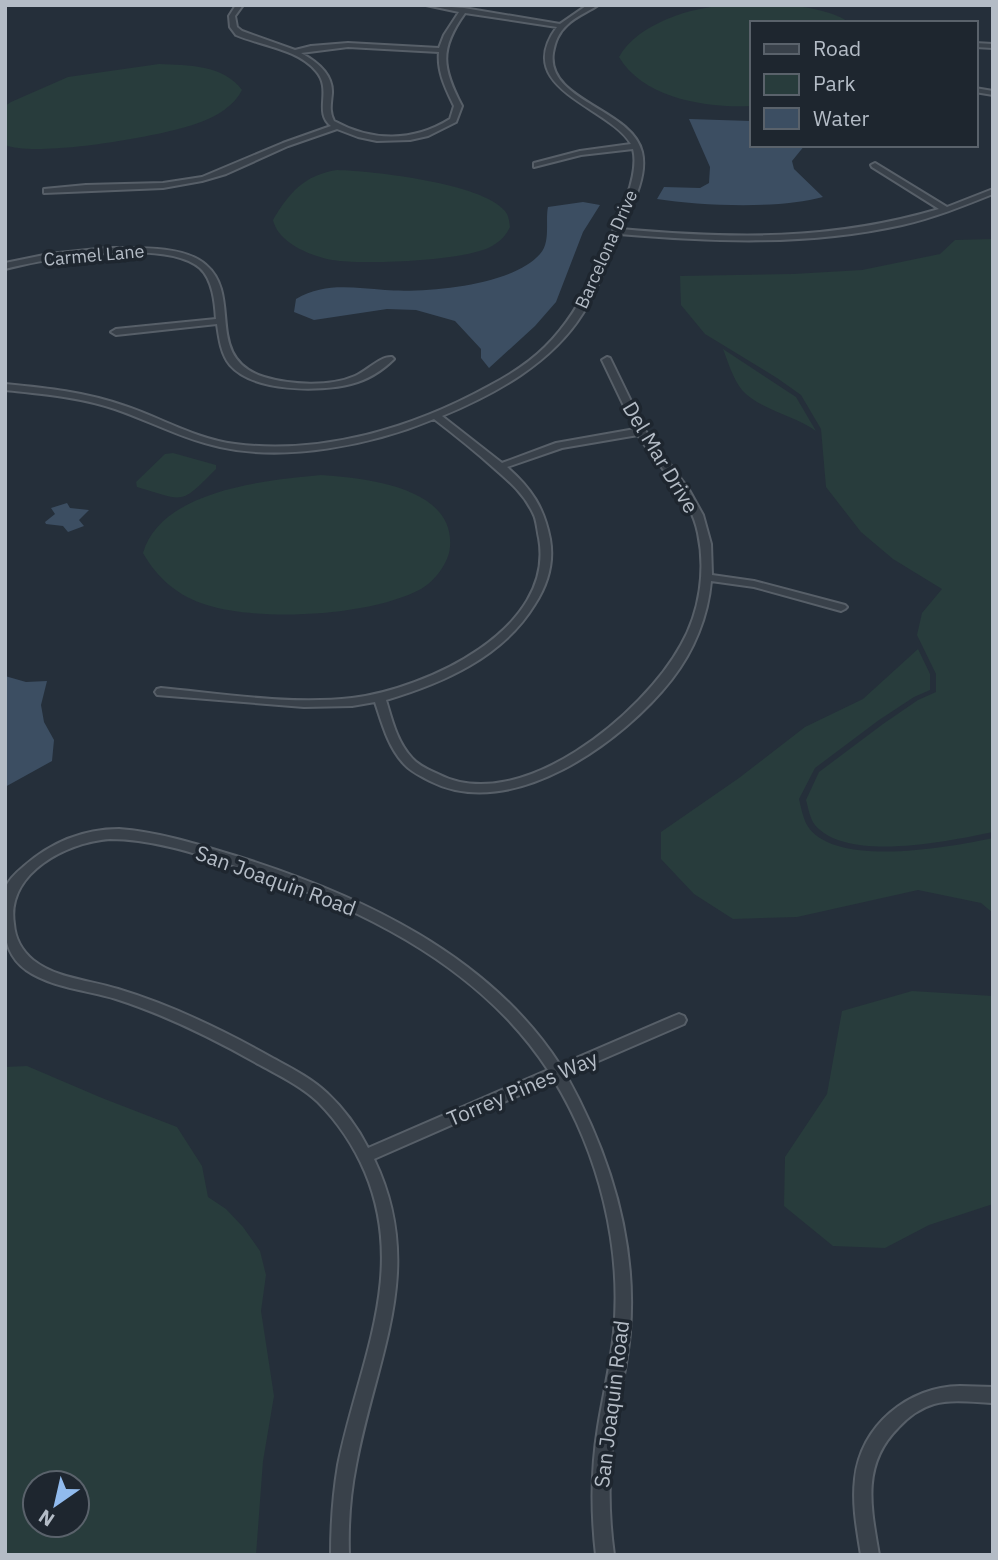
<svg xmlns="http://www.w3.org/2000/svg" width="998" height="1560" viewBox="0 0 998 1560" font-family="'IBM Plex Sans',sans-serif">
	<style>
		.green { fill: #283c3c; fill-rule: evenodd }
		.water { fill: #3c4e62 }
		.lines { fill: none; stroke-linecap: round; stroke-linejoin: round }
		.minor-casing { stroke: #575f68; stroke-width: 4 }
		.minor { fill: #39414a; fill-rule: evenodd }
		.labels { text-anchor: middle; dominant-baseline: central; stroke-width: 7; stroke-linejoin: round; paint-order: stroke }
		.far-street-label { font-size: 18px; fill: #b4bcc6; stroke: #1e262f }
		.street-label { font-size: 21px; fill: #b4bcc6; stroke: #1e262f }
	</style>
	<rect width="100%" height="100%" fill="#252f3a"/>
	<path class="green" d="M729,5C770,5 815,1 851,23H751V106C707,108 644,99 619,57C638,23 692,7 729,5Z
		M159,64C188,65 224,65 242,90C234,106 217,116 201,122C166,136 37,158 5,145V106L11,102L68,77Z
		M337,170C373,171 482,183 505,211C509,216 509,221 510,227C506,235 501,241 492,246C468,261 356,266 327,259C307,254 278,242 273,220C289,193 304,175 337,170Z
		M993,239V832C949,841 847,863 815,825C810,819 808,807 806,800L819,772L883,724L918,700L936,692V674L917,635L922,613L942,589L893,559L861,532L826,487L821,429L801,395L777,378L705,334L681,305L680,276L793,274L862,270L940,254L955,240Z
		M723,349L796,397L816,431C794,415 760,410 742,390C733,379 728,362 723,349Z
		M173,453L216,465V469C179,506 186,501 137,487L136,482L165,454Z
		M321,475C363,478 455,486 450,547C449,562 435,581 421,589C371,616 261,622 207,605C179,597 157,578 143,553C161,490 266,480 321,475Z
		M918,649L930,674V690L914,697L879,720L815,768L799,799C801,807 803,818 807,825C833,869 951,847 993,838V913L981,903L918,890L797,917L733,919L694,894L661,859V832L739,778L805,727L863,699Z
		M912,991L993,996V1204L929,1225L885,1248L833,1246L784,1206L785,1157L827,1094L842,1011Z
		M27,1066L102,1098L177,1127L202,1166L208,1197L226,1209L243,1227L260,1251L266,1275L261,1311L274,1396L263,1461L256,1555H5V1067ZM35,1483H77V1525H35Z"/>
	<path class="water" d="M689,119L751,121V145H805L792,161L794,169L823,197C780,209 702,206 657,199L664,187L700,188L709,183L710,167Z
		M583,202L600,205L583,232L556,302L535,326L489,368L481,358V349L455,321L416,310L387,309L314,320L294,312L296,299C325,282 353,288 385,290C426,293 512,286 540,254C551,242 545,221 548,207Z
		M67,503L70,508L89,510L79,520L84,526L68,532L63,526L46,524L45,522L55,514L51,508Z
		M5,676L26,682L47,681L41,705L44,722L54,740L52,761L5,787Z"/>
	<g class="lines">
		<defs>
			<path id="minor" d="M236,5H243L235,16L237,27L242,31L295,50L311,46L348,43L439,48L444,35L459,12L426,5L464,8L560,24L586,6L598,5C588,12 576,16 567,25C558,33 555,42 553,53C546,101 632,109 642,152C648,177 631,207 621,229C732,239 831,241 939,209L872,167L871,165L875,163L947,207L993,189V194C963,206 933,218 902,225C808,246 713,242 619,234C607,260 599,288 583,313C552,363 495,394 442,416L502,463L556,443L635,429L602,360L607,357L610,358L646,432L689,490L703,515L711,544L712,575L754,581L845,605L847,607L845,609L841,611L754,587L711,581C708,616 694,651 672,679C624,741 512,823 430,781C421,776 411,772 404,764C388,747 382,723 375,702L352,706L304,707L157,695L155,692L157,689L161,688C224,694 290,705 352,698C425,689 556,630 539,538C537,530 537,520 533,513C524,494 510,482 495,469C476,452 455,435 434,419C372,445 286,462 220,447C183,439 150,421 115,409C80,397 42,394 5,390V384C46,388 86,392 125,406C161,418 196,439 235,444C322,455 413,428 489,386C508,376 529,363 545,347C567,325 582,301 594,272C607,241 642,181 633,149L581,155L534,167V163L580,151L631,144C609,106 511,89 557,27L465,13C439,49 442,68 462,106L456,122L428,136L410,140L377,141L358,137L337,129L288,146L226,174L202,181L163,188L44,193V189L86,185L163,183L202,177L283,143L331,126C313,112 333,90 316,71C298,49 262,46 236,35L230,27L229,16ZM348,47L439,52C437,72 446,89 454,106L450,119C413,142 372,142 334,121C329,111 331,104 332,93C333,74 316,61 301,53ZM638,435C658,467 690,494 698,533C706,570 700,612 681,645C644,713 520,817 438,774C429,770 419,766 412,758C397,742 392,720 386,700C443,683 503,657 535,604C548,584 554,562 550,539C544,508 532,489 507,467L562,448Z
				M975,43L993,44V48L975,47Z
				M975,88L993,91V95L975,92Z
				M107,248C135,248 184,245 206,265C243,297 203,357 264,377C290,385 330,387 355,376C367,371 380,356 392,357L394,359C383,370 367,380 351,384C320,392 253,392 230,365C221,354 219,338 217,324L116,335L111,332L116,329L216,319C215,303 213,280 200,268C165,238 48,258 5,269V263L49,254Z
				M119,829C160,832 200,845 239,857C360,895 489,955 560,1065L674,1016L679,1014L684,1016L686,1020L684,1024L566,1075C610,1154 637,1241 630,1331C628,1363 619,1395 615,1427C608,1469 608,1512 614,1555H596C591,1512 591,1470 598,1427C603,1395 611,1364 614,1332C622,1246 599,1154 554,1080L374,1159C427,1269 376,1356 356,1465C350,1495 348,1524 349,1555H331C331,1524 333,1495 338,1465C358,1365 408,1274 365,1172C354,1146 337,1121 318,1102C301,1086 280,1076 260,1065C214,1039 166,1015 116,999C87,990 52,988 26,970C10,958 5,943 5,924C5,913 2,897 6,887C9,879 17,872 23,867C50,843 83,829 119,829ZM110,839C150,839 191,852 229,864C349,902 477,961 548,1070L368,1148C358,1128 343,1108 327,1093C310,1077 289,1067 269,1056C221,1029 171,1005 118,989C90,980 57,979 33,960C22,951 15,938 14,924C6,873 67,842 110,839Z
				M960,1386L993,1387V1403C973,1402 952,1399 934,1404C920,1408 907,1418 898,1428C861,1465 871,1508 879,1555H861C857,1530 852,1504 855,1479C861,1425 908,1387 960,1386Z"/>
		</defs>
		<use href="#minor" class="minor-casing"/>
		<use href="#minor" class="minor"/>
	</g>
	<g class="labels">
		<g class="far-street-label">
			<text transform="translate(606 249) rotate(-66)">Barcelona Drive</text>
			<text transform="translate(94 255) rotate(-5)">Carmel Lane</text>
		</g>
		<g class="street-label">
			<text transform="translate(661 457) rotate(59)">Del Mar Drive</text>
			<text transform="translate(276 880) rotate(20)">San Joaquin Road</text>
			<text transform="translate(522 1088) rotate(-23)">Torrey Pines Way</text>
			<text transform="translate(611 1404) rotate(-83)">San Joaquin Road</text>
		</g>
	</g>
	<rect width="998" height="1560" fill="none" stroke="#b4bcc6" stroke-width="14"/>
	<rect x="750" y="21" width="228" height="126" fill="#1e262f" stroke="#5a626b" stroke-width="2"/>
	<rect x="764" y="44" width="35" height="10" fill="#39414a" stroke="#5a626b" stroke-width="2"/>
	<text x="813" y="56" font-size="21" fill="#b4bcc6">Road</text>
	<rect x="764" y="74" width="35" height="21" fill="#283c3c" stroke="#5a626b" stroke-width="2"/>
	<text x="813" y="91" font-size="21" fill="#b4bcc6">Park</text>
	<rect x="764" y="108" width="35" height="21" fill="#3c4e62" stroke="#5a626b" stroke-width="2"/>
	<text x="813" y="126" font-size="21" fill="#b4bcc6">Water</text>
	<g transform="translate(56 1504) rotate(214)"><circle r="33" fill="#1e262f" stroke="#5a626b" stroke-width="2"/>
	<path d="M0-5L12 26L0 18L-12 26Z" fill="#91bbee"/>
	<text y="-10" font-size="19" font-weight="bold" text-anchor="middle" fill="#b4bcc6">N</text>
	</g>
</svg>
